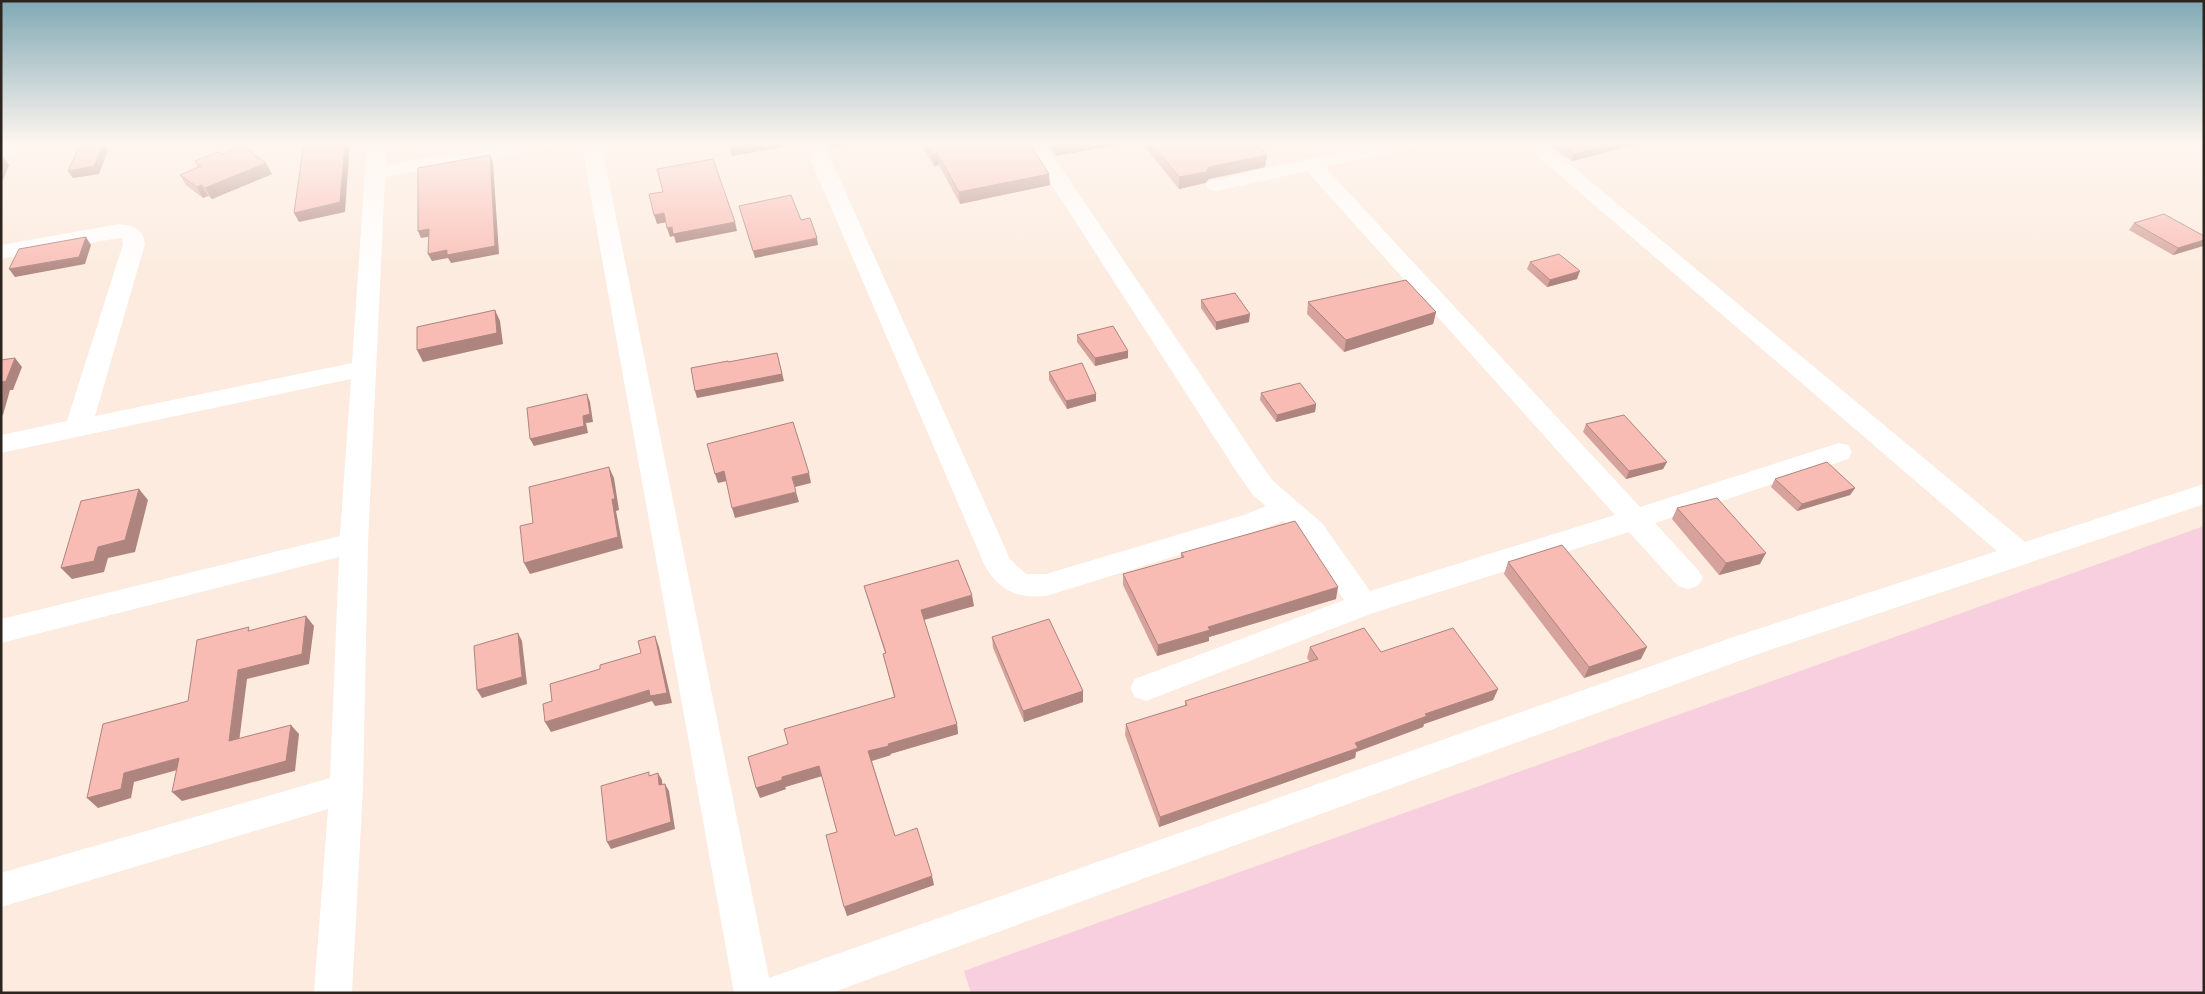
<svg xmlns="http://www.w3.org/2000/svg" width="2205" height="994" viewBox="0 0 2205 994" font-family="'Zilla Slab',serif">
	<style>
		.green { fill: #f7cfde }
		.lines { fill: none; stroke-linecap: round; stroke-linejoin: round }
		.minor { fill: #fff; fill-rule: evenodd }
		.wall { fill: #d6a29b }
		.shaded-wall { fill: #ae847e }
		.building { fill: #f9bcb4; stroke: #ae847e }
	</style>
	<rect width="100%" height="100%" fill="#fcebde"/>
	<path class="green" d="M2204,526V993H971L964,971Z"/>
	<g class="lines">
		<path class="minor" d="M12,142H58L55,146L48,148L1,156V144Z
			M367,142H387L386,165L511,142H555L552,146L545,148L385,177L368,543L363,788L352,993H314L328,809L1,907V873L330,778L339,557L1,643V619L340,536L351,379L1,453V435L67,421L123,244L122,238H119L1,259V245L119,224C134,226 143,228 145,244L95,416L352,363Z
			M581,142H601L769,978L1739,635L1997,551L1521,142H1543L2025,542L2204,484V504L1761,653L831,993H734Z
			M803,142H823L1010,559L1026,574H1046L1244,515L1266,506L1253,495L1240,477L1024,142H1044L1260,463L1273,481L1322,523L1370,591L1615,515L1307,171L1216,191L1209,189L1206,185L1209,181L1385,142H1423L1420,146L1325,167L1640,507L1839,443L1848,445L1852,452L1848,459L1655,523L1698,570L1703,578L1698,586L1688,589L1678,586L1629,532L1373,613L1146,701L1135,697L1130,688L1135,679L1344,600L1302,537L1283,521L1263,529L1046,596C1015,598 999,591 984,564Z"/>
	</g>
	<path class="wall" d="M919,142H1029L1050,185L960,204L939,165L934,166Z
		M1045,142H1132L1056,156Z
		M1141,142H1255L1267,155L1265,167L1209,179L1205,183L1179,189Z
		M1552,142H1646L1572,161L1551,146Z
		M222,154L272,174L212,199L208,196L203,198L186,185L180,175L198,167L195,161Z
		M2134,223L2203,246L2173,255L2129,230Z
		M1530,262L1577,279L1547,287L1527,269Z
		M1201,300L1249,322L1216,330L1201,308Z
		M1308,302L1436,312L1433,324L1344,352L1307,314Z
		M1077,335L1128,351V358L1095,366L1077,342Z
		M1049,372L1096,394V401L1067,409L1049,380Z
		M1261,393L1316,404L1315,412L1276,422L1260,400Z
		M1586,424L1667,462L1663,469L1626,479L1583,432Z
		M1775,479L1855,488L1850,495L1797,511L1771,487Z
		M1677,508L1760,564L1719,575L1672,519Z
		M1181,553L1336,599L1209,637V641L1157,656L1123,585V574L1181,558Z
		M1508,562L1641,659L1584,678L1504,574Z
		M864,586L974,606L924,620L957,724L958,734L890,754L891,755L872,761L895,836L934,885L847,916L837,832L822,776L785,787L786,789L760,798L788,744L894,697L883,654L885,653L867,596Z
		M992,637L1083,691V702L1024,722L993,648Z
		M1310,647L1381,652L1498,689L1493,700L1424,724L1423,727L1356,752L1355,758L1159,827L1125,735L1126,724L1185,706V701L1310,662L1307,658Z"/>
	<path class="shaded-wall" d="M345,142H350L345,212L299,222L294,213Z
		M769,142H782L783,147L732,156L730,149Z
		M828,142H862L829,148Z
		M1068,142H1132L1056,156L1055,144Z
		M1622,142H1646L1572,161L1574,154Z
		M104,143L108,150L99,174L73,178L68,171Z
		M937,153L939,165L934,166L932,154Z
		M490,155L493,162L499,254L451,263L448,258L432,261L428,254Z
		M1267,155L1265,167L1209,179L1205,183L1179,189V177L1209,167Z
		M4,158L9,165L1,185V164Z
		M266,163L272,174L212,199L205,188Z
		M1049,174L1050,185L960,204L959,192Z
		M201,185L208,196L203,198L197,187Z
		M664,213L667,222L657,224L654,215Z
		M735,222L737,231L676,243L674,236L670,237L667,228Z
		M429,229L433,236L421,238L418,231Z
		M86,237L91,245L85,264L15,277L9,269Z
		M817,238L818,245L755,258L753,251Z
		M2204,240V245L2203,246L2173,255L2178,248Z
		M1580,271L1577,279L1547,287L1550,280Z
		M495,310L500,321L503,344L423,362L417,350Z
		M1436,312L1433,324L1344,352L1346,340Z
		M1250,314L1249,322L1216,330V322Z
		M1128,351V358L1095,366V358Z
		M777,353L784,381L697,398L695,391Z
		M15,358L22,367L13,390H10L3,415L1,416V385L2,382Z
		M587,394L590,402L593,422L586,423L588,433L534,446L530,439L583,416Z
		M1096,394V401L1067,409L1066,401Z
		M1316,404L1315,412L1276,422L1277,415Z
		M1667,462L1663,469L1626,479L1629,471Z
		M609,467L614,478L619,510L616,511L623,548L530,574L524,563L612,499Z
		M724,471L727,481L718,483L715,474Z
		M809,473L811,483L795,487L792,477Z
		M1855,488L1850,495L1797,511L1802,504Z
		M139,489L148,500L135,552L108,558L104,572L72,579L61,568L98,547Z
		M796,492L799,502L735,518L732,508Z
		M1766,553L1760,564L1719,575L1726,563Z
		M1338,587L1336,599L1209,637V641L1157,656L1158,645L1208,627Z
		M972,595L974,606L923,620L921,610Z
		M306,616L314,626L309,664L247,679L238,750L229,741L238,670Z
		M518,633L522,641L527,684L482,698L477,690Z
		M655,636L659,647L672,703L655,706L652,701L551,732L545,722L649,690Z
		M1647,647L1641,659L1584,678L1589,667Z
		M1498,689L1493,700L1424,724L1423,727L1356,752L1355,758L1159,827L1160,817L1355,743L1425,714Z
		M1083,691V702L1024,722L1023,711Z
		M957,724L958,734L890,754L891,755L871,761L868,751L888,744Z
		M291,725L299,734L295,771L182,801L172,792Z
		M179,758L188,767L134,782L131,798L98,808L87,798L124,773Z
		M819,766L822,776L785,787L786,789L760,798L756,788L782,777Z
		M658,773L662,780L663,792L659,785Z
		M665,784L669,791L675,829L611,849L607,842Z
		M932,876L934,885L847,916L844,907Z"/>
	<path class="building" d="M304,142H345L340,202L294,213Z
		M727,142H769L730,149Z
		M925,142H1029L1049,174L959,192L937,153L932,154Z
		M1054,142H1068L1055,144Z
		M1151,142H1255L1267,155L1209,167L1206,172L1179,177Z
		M1558,142H1622L1574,154Z
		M104,143L94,166L68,171L79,147Z
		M242,146L266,163L205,188L201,185L197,187L180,175L201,166L195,161L218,152L222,154Z
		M490,155L495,246L447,255V250L428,254L429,229L418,231V168Z
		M1,158H4L1,164Z
		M713,159L735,222L673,234L672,227L667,228L664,213L654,215L649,194L663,192L657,169Z
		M791,195L801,220L810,218L817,238L753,251L739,206Z
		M2164,214L2204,236V240L2178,248L2134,223Z
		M86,237L79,257L9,269L19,249Z
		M1559,254L1580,271L1550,280L1530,262Z
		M1406,280L1436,312L1346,340L1308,302Z
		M1235,293L1250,314L1216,322L1201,300Z
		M495,310L497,333L417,350V327Z
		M1113,326L1128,351L1095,358L1077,335Z
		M777,353L782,374L695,391L691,368L728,361V362Z
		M15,358L6,381L2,382L1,385V360Z
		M1082,363L1096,394L1066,401L1049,372Z
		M1300,383L1316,404L1277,415L1261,393Z
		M587,394L590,414L583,416L584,426L530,439L527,408Z
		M1624,415L1667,462L1629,471L1586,424Z
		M793,422L809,473L792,477L796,492L732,508L724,471L715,474L707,444Z
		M1827,462L1855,488L1802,504L1775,479Z
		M609,467L615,499H612L618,537L524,563L520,526L533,523L529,487Z
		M139,489L125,540L98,547L94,561L61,568L81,501Z
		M1717,498L1766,553L1726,563L1677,508Z
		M1295,521L1338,587L1208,627L1210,630L1158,645L1123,574L1184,557L1181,553Z
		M1562,545L1647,647L1589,667L1508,562Z
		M958,560L972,595L921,610L957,724L888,744L889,746L868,751L895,836L917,828L932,876L844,907L826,835L837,832L819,766L782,777V780L756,788L748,757L788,744L784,729L895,697L883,654L886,653L864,586Z
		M306,616L302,654L238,670L229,741L291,725L286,761L172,792L179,758L124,773L121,789L87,798L103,724L188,701L197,640L249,627L248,631Z
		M1049,619L1083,691L1023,711L992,637Z
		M1364,628L1381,652L1453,628L1498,689L1425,714L1427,716L1355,743L1358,748L1160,817L1126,724L1187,705L1185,701L1318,659L1310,647Z
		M518,633L522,677L477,690L474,646Z
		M655,636L667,693L650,696L649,690L545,722L543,704L552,701L550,684L600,669V665L641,653L638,641Z
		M649,772V776L658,773L659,785L665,784L671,822L607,842L601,786Z"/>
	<linearGradient id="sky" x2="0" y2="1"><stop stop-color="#80a9b5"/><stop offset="0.51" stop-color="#fef6f0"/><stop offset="1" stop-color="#fef6f0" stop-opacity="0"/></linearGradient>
	<rect width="2205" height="281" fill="url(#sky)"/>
	<rect width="2205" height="994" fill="none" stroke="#2c251f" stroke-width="5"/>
</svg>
